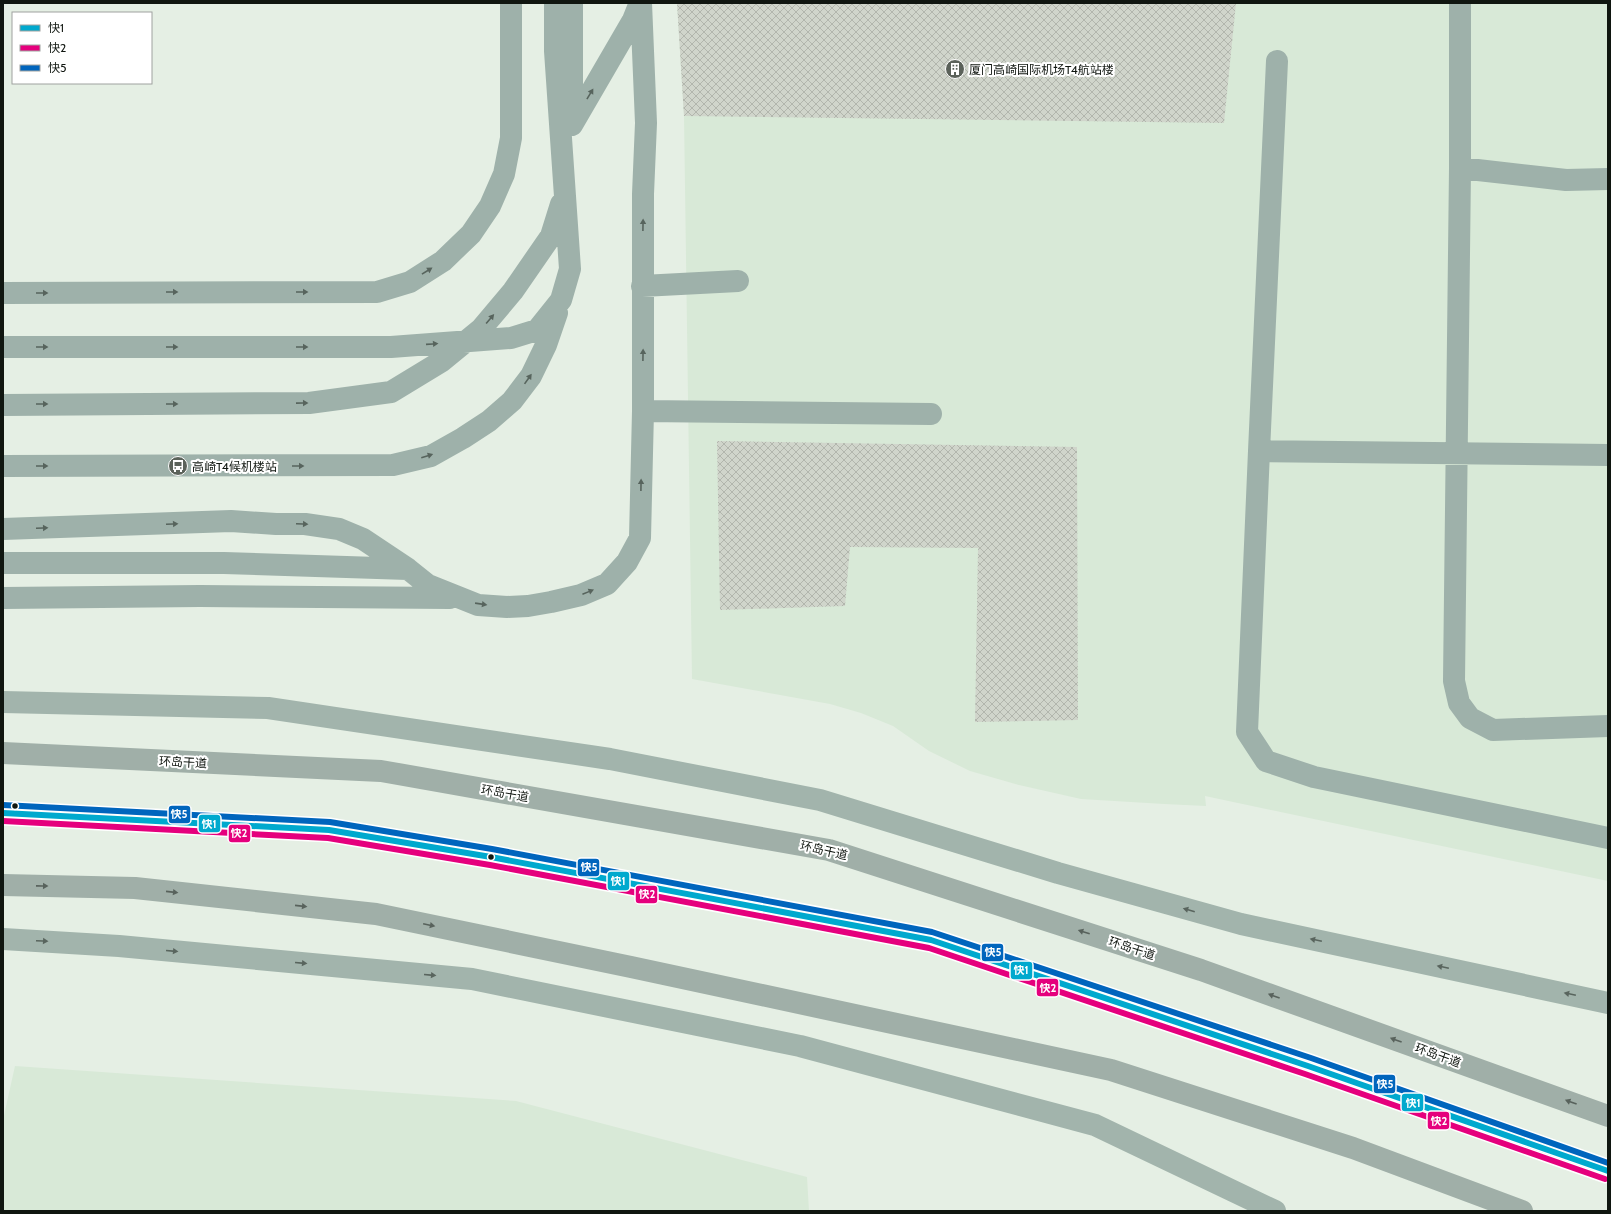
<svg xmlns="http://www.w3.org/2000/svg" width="1611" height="1214" viewBox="0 0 1611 1214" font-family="Cabin,'Noto Sans SC',sans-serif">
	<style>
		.built { fill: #d8e9d7 }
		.building { fill: url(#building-cross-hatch) }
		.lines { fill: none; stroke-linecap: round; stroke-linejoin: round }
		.minor { stroke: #9eb1aa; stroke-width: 22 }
		.major { stroke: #a2b4ac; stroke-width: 22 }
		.highway { stroke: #a0afa8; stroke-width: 22 }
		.bus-1-casing { stroke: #fff; stroke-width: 9 }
		.bus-2-casing { stroke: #fff; stroke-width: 9 }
		.bus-3-casing { stroke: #fff; stroke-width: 9 }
		.bus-1 { stroke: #00a9ce; stroke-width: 6 }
		.bus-2 { stroke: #e5007d; stroke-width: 6 }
		.bus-3 { stroke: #0065bd; stroke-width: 6 }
		.oneway { fill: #57645d }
		.oneway2 { fill: #58625c }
		.oneway3 { fill: #59655e }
		.bus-dot { fill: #101610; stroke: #fff; stroke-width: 1.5 }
		.labels { text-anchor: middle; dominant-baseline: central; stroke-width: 4; stroke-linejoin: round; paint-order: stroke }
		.poi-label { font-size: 12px; fill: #101610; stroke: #fff; text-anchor: start }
		.street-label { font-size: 12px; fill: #101610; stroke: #fff }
		.line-badge { stroke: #fff; stroke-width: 1.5 }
		.badge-label { font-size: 11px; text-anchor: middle; font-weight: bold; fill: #fff }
	</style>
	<defs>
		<pattern id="building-cross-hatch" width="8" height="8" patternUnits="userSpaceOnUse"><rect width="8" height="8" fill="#d0d5cb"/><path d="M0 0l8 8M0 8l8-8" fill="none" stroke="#b2b6ad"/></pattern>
	</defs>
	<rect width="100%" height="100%" fill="#e5efe4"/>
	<path class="built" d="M677,3H1608V881L1205,796L1206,806L1164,804L1081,799L1019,785L970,771L929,751L893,726L861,713L830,704L692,679L684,116Z
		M15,1066L516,1101L807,1177L809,1211H3V1120Z"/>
	<path class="building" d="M677,3H1236L1224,123L684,116Z
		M717,441L1077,447L1078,720L975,722L978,548L850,547L845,606L720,610Z"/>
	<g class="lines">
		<path class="minor" d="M1460,3V168L1454,681L1459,703L1470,718L1493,730L1608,726
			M572,107V3
			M572,125L633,20L639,5
			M1460,168L1566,180L1608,179
			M642,286L738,281
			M3,293L377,292L410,282L443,261L471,234L490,206L504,174L511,138V3
			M3,347H391L511,338L537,330L561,300L570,269L555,51V3
			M3,405L309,403L391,392L442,361L481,329L513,291L551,236L561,204
			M643,411L931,414
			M1259,451L1277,61
			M1608,455L1259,451L1247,732L1266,761L1314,777L1608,838
			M3,466L393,465L431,456L463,438L489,421L512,401L531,376L546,345L557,313
			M3,529L231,521L276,524H305L339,529L363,539L408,569L428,585L478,605L507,607L528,606L551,602L581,595L607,584L627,562L640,538L643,411V194L646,123L641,3
			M3,563H224L408,569
			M3,598L200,596L450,598
			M3,813L329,830L491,857L931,940L1308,1066L1608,1171"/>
		<path class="major" d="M3,702L268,708L610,759L820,800L1058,873L1241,924L1608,1003
			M3,939L119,946L472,979L800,1046L1095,1125L1275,1211"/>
		<path class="highway" d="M3,753L381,771L829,850L1201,970L1608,1116
			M3,885L135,888L376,914L631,967L1111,1070L1353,1148L1522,1211"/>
		<defs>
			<path id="bus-1" d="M3,813L329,830L491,857L931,940L1308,1066L1608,1171"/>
			<path id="bus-2" d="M3,821L328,838L490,865L929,948L1305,1074L1605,1179"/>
			<path id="bus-3" d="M3,805L330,822L492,849L932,932L1311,1058L1608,1163"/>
		</defs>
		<use href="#bus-1" class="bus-1-casing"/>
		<use href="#bus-2" class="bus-2-casing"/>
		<use href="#bus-3" class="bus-3-casing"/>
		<use href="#bus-1" class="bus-1"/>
		<use href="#bus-2" class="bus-2"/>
		<use href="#bus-3" class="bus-3"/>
	</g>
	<defs><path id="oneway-solid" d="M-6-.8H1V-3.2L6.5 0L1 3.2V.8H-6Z"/></defs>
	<g class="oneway">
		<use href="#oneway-solid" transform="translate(590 94) rotate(-59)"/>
		<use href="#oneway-solid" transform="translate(643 225) rotate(-89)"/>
		<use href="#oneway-solid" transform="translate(427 271) rotate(-32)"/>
		<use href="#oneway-solid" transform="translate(172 292)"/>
		<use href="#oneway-solid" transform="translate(302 292)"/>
		<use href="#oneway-solid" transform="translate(42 293)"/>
		<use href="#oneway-solid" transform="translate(490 319) rotate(-50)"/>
		<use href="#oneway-solid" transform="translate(432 344) rotate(-4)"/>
		<use href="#oneway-solid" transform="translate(42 347)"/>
		<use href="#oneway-solid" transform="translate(172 347)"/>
		<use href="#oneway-solid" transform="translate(302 347)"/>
		<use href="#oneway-solid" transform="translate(643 355) rotate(-89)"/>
		<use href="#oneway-solid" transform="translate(528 379) rotate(-55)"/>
		<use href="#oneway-solid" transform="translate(302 403) rotate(-1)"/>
		<use href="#oneway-solid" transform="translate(42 404)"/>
		<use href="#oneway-solid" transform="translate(172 404)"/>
		<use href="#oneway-solid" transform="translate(427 456) rotate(-17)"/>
		<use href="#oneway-solid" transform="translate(42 466)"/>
		<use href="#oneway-solid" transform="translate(298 466)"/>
		<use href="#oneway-solid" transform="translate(641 485) rotate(-89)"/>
		<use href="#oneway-solid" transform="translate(172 524) rotate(-3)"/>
		<use href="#oneway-solid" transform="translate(302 524) rotate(2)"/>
		<use href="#oneway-solid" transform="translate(42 528) rotate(-2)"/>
		<use href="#oneway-solid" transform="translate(588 592) rotate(-22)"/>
		<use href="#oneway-solid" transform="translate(481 604) rotate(8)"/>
	</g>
	<g class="oneway2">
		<use href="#oneway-solid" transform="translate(42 886) rotate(1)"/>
		<use href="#oneway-solid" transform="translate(172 892) rotate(6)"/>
		<use href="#oneway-solid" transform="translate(301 906) rotate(6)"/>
		<use href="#oneway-solid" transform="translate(429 925) rotate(12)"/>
		<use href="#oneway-solid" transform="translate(1084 932) rotate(-162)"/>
		<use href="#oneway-solid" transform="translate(1274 996) rotate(-160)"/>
		<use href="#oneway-solid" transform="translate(1396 1040) rotate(-160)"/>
		<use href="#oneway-solid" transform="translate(1571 1102) rotate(-160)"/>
	</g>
	<g class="oneway3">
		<use href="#oneway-solid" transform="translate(1189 910) rotate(-164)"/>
		<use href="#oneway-solid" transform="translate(1316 940) rotate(-168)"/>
		<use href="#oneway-solid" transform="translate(42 941) rotate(3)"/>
		<use href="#oneway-solid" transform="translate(172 951) rotate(5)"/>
		<use href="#oneway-solid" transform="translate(301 963) rotate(5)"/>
		<use href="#oneway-solid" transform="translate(1443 967) rotate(-168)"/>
		<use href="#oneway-solid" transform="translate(430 975) rotate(5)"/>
		<use href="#oneway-solid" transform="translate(1570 994) rotate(-168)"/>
	</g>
	<defs>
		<symbol id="building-disc" viewBox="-11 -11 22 22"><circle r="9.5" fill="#5b625a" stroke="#fff"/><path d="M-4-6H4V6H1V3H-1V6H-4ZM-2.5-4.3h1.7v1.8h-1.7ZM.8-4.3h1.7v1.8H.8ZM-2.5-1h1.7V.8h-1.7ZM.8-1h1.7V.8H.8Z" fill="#fff"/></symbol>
		<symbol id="bus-disc" viewBox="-11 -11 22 22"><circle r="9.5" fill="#5b625a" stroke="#fff"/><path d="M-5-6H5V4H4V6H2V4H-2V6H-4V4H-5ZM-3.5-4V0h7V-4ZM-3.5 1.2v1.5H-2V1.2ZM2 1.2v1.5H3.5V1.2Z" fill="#fff"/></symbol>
	</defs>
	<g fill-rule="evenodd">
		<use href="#building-disc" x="944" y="58" width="22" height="22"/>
		<use href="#bus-disc" x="167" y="455" width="22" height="22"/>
	</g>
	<g class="bus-dot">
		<circle cx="15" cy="806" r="3.5"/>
		<circle cx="491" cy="857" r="3.5"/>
	</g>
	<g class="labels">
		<g class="poi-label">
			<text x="969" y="69">厦门高崎国际机场T4航站楼</text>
			<text x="192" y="466">高崎T4候机楼站</text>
		</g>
		<g class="street-label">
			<text transform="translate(183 762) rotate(3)">环岛干道</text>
			<text transform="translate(505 793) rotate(10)">环岛干道</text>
			<text transform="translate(824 850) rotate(13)">环岛干道</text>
			<text transform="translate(1132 948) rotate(18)">环岛干道</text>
			<text transform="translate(1438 1055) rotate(20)">环岛干道</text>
		</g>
	</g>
	<g class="line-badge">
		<rect x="168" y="805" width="23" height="19" rx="4" fill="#0065bd"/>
		<rect x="198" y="814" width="23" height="19" rx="4" fill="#00a9ce"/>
		<rect x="228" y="824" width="23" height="19" rx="4" fill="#e5007d"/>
		<rect x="577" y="858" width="23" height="19" rx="4" fill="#0065bd"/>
		<rect x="607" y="871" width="23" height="20" rx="4" fill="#00a9ce"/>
		<rect x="635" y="885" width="23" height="19" rx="4" fill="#e5007d"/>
		<rect x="981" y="943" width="23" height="19" rx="4" fill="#0065bd"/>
		<rect x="1010" y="961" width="23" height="19" rx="4" fill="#00a9ce"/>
		<rect x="1036" y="978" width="23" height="19" rx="4" fill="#e5007d"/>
		<rect x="1373" y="1074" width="23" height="20" rx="4" fill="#0065bd"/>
		<rect x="1401" y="1093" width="23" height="19" rx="4" fill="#00a9ce"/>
		<rect x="1427" y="1111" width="23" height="19" rx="4" fill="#e5007d"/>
	</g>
	<g class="badge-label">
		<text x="179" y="818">快5</text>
		<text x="209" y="828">快1</text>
		<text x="239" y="837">快2</text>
		<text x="589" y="871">快5</text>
		<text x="618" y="885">快1</text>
		<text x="647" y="898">快2</text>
		<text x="993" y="956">快5</text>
		<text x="1021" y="974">快1</text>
		<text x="1048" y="992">快2</text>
		<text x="1385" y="1088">快5</text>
		<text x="1413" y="1107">快1</text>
		<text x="1439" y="1125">快2</text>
	</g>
	<rect width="1611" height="1214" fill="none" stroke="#101610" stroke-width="8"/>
	<rect x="12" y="12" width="140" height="72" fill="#ffffff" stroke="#9fa29f"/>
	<rect x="20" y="25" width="20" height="6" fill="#00a9ce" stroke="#9fa29f"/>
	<text x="48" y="32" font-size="12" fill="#101610">快1</text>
	<rect x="20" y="45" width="20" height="6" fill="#e5007d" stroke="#9fa29f"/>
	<text x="48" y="52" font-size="12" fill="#101610">快2</text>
	<rect x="20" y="65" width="20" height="6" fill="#0065bd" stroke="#9fa29f"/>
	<text x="48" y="72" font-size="12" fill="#101610">快5</text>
</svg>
